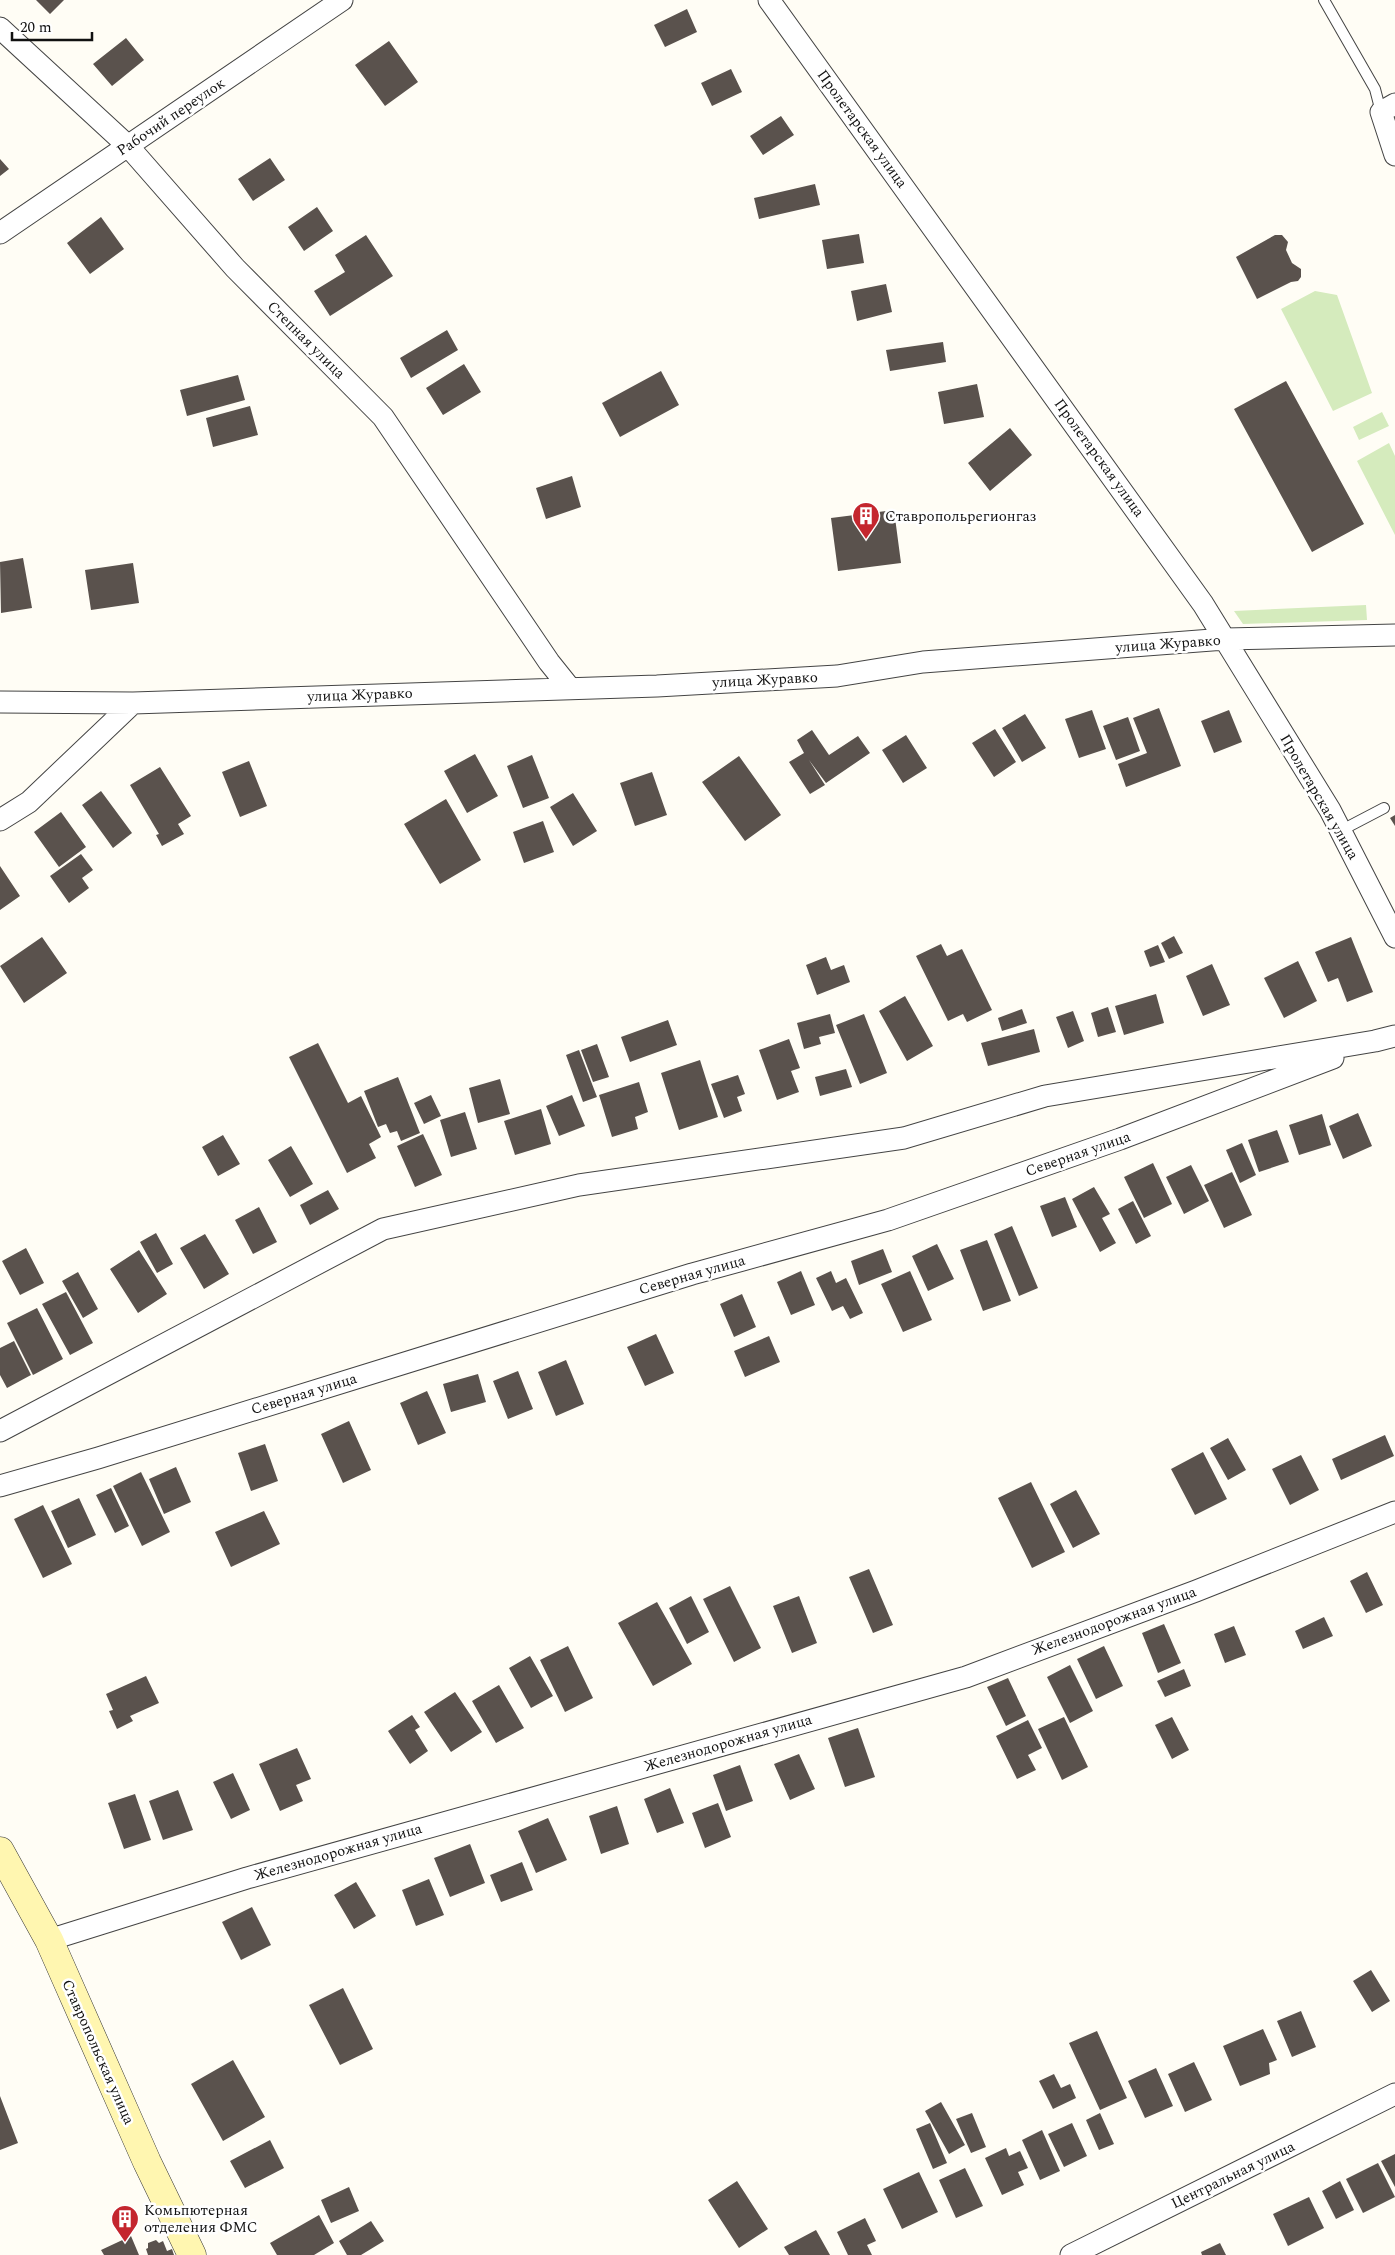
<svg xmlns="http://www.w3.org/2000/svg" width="1395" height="2255" viewBox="0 0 1395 2255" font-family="Spectral,serif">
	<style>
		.green { fill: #d5ebbd }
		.building { fill: #5a524d }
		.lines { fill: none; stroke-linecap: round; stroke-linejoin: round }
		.lane-casing { stroke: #444; stroke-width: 12 }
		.street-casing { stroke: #444; stroke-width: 23 }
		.secondary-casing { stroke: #333; stroke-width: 29 }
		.lane { stroke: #fff; stroke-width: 10 }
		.street { stroke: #fff; stroke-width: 21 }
		.secondary { stroke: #fff6b0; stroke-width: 28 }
		.labels { text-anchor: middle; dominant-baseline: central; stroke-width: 5; stroke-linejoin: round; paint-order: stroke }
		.street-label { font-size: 15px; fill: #111; stroke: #fff }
		.poi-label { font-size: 15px; fill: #111; stroke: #fff; text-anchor: start }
	</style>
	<rect width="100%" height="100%" fill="#fffdf5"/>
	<path class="green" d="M1315,291L1337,295L1372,393L1333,411L1281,309Z
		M1382,412L1389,426L1359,440L1353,427Z
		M1389,443L1395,456V535L1357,461Z
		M1366,605L1367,620L1243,624L1234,611Z"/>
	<path class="building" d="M36,0H64L50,14Z
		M687,9L697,32L665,47L654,25Z
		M126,38L144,60L112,86L93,64Z
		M389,41L418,82L385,106L355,65Z
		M731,69L742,92L712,106L701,83Z
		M781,116L794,135L763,155L750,136Z
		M270,158L285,180L253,201L238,179Z
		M0,159L9,169L0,176Z
		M815,184L820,205L759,219L754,198Z
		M317,207L333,231L304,251L288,227Z
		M101,217L124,249L90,274L67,243Z
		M859,234L864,263L827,269L822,240Z
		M366,235L393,276L330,316L314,291L345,272L335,255Z
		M1275,235H1282L1288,242L1286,250L1292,263L1301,269V277L1298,281L1291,282L1257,299L1236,257Z
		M886,284L892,312L857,321L851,291Z
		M447,330L458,350L411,378L400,358Z
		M943,342L946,362L890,371L886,350Z
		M464,364L481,392L443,415L426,388Z
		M661,371L679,405L620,437L602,403Z
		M238,375L245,400L187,416L180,390Z
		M1286,381L1364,524L1312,552L1234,409Z
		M977,384L984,417L944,424L938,392Z
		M250,406L258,435L213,447L206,418Z
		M1010,428L1032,455L990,491L968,463Z
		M572,476L581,507L546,519L536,488Z
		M894,510L901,563L838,571L831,518Z
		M23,558L32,608L1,613L0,562Z
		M133,563L139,603L91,610L85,570Z
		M1159,708L1181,766L1126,787L1118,764L1147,753L1133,718Z
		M1092,710L1106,749L1079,758L1065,719Z
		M1229,710L1242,742L1214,753L1201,721Z
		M1025,714L1046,748L1022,762L1002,728Z
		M1128,717L1140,751L1116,760L1103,726Z
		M995,729L1016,762L994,777L972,743Z
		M812,730L829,755L858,736L870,753L826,783L809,760L825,785L810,794L789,762L804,753L797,740Z
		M906,735L927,768L903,783L882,750Z
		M475,754L498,796L467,813L444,771Z
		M532,755L549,798L523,808L507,766Z
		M739,756L781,815L745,841L702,782Z
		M249,761L267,806L240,817L222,772Z
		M160,767L191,816L178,824L184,834L162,846L156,835L159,834L130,785Z
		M652,772L667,815L635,826L620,783Z
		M101,791L132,833L113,848L82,805Z
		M573,793L597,831L573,846L550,807Z
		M446,799L481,860L440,884L404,824Z
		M61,812L86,847L59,867L34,832Z
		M1395,815V826L1390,818Z
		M543,821L554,852L524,863L513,832Z
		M81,854L93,870L82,878L89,888L69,903L50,876Z
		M0,866L20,896L0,910Z
		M1174,936L1183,953L1169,959L1161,943Z
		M42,937L67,973L24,1003L0,966Z
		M1351,937L1373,992L1347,1002L1338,978L1328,982L1315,952Z
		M941,944L947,956L962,949L992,1010L967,1022L963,1014L948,1021L916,956Z
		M1158,945L1165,962L1150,967L1144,951Z
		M826,957L831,970L844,965L850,982L817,995L806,965Z
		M1298,961L1317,1001L1284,1018L1264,978Z
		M1212,964L1230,1005L1203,1016L1186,976Z
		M1156,994L1164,1023L1124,1035L1115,1006Z
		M905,996L933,1046L907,1061L879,1011Z
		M1108,1007L1116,1032L1098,1037L1091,1013Z
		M1022,1009L1027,1023L1002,1031L998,1018Z
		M1073,1011L1084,1041L1068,1048L1056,1017Z
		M830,1014L835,1033L819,1037L821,1044L804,1049L797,1023Z
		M864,1014L887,1073L860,1084L836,1025Z
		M668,1020L677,1045L630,1062L621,1037Z
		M1034,1029L1040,1052L988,1066L981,1043Z
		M789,1039L800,1068L791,1071L799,1092L777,1100L759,1050Z
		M318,1043L348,1103L361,1096L381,1137L369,1144L376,1158L347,1173L289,1057Z
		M597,1044L609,1077L593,1082L581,1050Z
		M579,1050L597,1097L583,1102L566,1055Z
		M700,1060L718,1117L679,1130L661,1073Z
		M846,1069L852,1087L820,1096L815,1077Z
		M738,1075L745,1094L737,1097L742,1111L724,1118L711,1084Z
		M398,1077L420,1133L401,1141L397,1131L390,1133L386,1124L378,1127L364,1091Z
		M500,1079L510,1114L478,1123L469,1088Z
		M639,1082L648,1112L635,1117L638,1129L612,1137L599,1095Z
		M431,1095L441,1116L424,1124L414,1103Z
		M572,1095L585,1126L559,1136L546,1106Z
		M541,1109L551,1144L515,1155L504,1121Z
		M465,1112L477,1149L451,1157L440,1120Z
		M1358,1113L1372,1146L1343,1159L1329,1126Z
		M1322,1114L1331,1145L1299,1155L1289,1125Z
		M1277,1130L1289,1162L1259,1172L1248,1140Z
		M423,1134L442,1175L415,1187L397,1146Z
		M223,1135L240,1164L218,1176L202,1147Z
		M1242,1143L1256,1175L1240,1183L1226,1150Z
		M291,1146L313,1184L290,1197L268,1160Z
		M1153,1163L1172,1204L1144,1218L1124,1177Z
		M1191,1165L1209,1201L1184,1214L1166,1177Z
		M1232,1172L1252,1215L1224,1228L1204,1185Z
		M1094,1187L1110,1214L1102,1218L1116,1243L1100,1252L1072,1199Z
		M328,1190L339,1209L310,1225L300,1205Z
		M1065,1197L1077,1227L1052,1237L1040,1206Z
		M1133,1201L1151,1236L1136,1244L1118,1209Z
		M259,1207L277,1242L253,1254L235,1220Z
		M1012,1226L1038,1288L1019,1296L994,1234Z
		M156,1233L173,1264L157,1273L140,1242Z
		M205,1234L229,1274L204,1289L180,1248Z
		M987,1240L1011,1301L983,1311L960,1250Z
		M937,1244L954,1279L928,1291L912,1256Z
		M26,1248L44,1283L20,1295L2,1261Z
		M883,1249L892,1272L859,1285L851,1261Z
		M139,1250L167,1294L138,1313L110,1269Z
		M801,1271L815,1305L791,1315L777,1282Z
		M831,1271L836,1283L846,1278L863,1313L850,1319L843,1306L832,1311L816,1278Z
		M910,1271L932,1320L903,1332L881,1284Z
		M78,1272L98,1309L83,1318L62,1281Z
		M66,1292L93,1343L70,1355L42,1304Z
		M742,1294L756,1327L734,1337L720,1304Z
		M37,1308L63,1359L33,1375L7,1323Z
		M656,1334L674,1373L645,1386L627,1347Z
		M769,1336L780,1362L745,1377L734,1351Z
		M14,1341L31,1375L7,1388L0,1375V1348Z
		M566,1360L584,1404L556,1416L538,1372Z
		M518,1371L533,1409L508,1419L493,1381Z
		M478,1374L486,1402L451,1412L443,1384Z
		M427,1391L446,1433L418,1445L400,1403Z
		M349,1421L371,1470L343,1483L321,1434Z
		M1385,1435L1394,1456L1341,1480L1332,1459Z
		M1228,1438L1246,1470L1228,1480L1210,1448Z
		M265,1444L278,1481L251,1491L238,1453Z
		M1203,1452L1227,1499L1195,1515L1171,1469Z
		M1301,1455L1319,1490L1290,1505L1272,1469Z
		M176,1467L191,1502L164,1514L149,1479Z
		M141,1472L170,1532L142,1546L113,1486Z
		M1031,1482L1065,1552L1032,1568L998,1498Z
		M111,1488L129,1526L115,1533L96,1495Z
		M1076,1490L1100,1534L1073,1548L1050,1504Z
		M79,1498L96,1535L68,1548L51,1511Z
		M43,1505L72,1564L43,1578L14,1519Z
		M264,1511L280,1544L231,1567L215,1532Z
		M869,1569L893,1625L873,1633L849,1577Z
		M1367,1572L1383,1605L1366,1613L1350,1581Z
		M730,1586L761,1648L734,1662L703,1599Z
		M691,1596L709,1632L687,1644L669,1608Z
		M799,1596L817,1643L792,1653L773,1606Z
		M657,1602L692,1664L653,1686L618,1623Z
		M1324,1617L1333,1636L1303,1649L1295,1631Z
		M1164,1624L1181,1663L1158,1673L1142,1633Z
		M1234,1626L1246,1655L1225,1663L1214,1634Z
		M568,1646L593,1698L565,1712L540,1660Z
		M1104,1646L1123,1686L1096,1699L1077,1659Z
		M530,1656L553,1696L531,1708L509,1668Z
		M1070,1665L1093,1711L1070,1723L1047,1677Z
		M1184,1669L1191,1686L1165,1697L1157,1681Z
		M146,1676L159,1703L130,1716L133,1721L117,1729L109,1711L113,1710L106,1694Z
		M1008,1678L1026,1716L1006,1726L987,1687Z
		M499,1685L524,1728L496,1743L472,1701Z
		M455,1692L482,1732L451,1752L424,1712Z
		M412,1715L420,1727L415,1730L428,1751L410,1764L388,1731Z
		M1064,1717L1088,1767L1062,1780L1038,1729Z
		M1172,1717L1189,1750L1172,1759L1155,1725Z
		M1028,1720L1042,1748L1028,1755L1036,1770L1017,1779L996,1736Z
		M858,1728L875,1777L845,1787L828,1738Z
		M297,1748L311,1779L296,1785L303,1801L280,1811L259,1764Z
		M799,1754L815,1789L790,1800L774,1764Z
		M740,1765L753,1801L726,1811L713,1775Z
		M233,1773L250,1810L231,1819L213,1782Z
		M670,1788L684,1823L657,1833L644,1799Z
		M178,1790L193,1830L163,1840L149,1801Z
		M135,1794L151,1840L124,1849L108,1803Z
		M718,1803L731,1837L705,1848L692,1813Z
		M617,1806L629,1844L601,1854L589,1816Z
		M548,1818L567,1860L536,1873L518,1831Z
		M470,1844L485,1883L450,1897L434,1858Z
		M522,1862L533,1890L501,1902L490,1875Z
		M429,1879L444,1915L416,1926L402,1890Z
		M356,1882L376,1916L354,1929L334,1895Z
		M252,1907L271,1945L241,1960L222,1922Z
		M1371,1970L1390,2001L1372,2012L1353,1981Z
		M343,1988L373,2049L340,2065L309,2005Z
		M1301,2011L1316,2047L1292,2057L1277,2021Z
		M1263,2029L1277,2060L1269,2063L1270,2074L1240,2086L1223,2046Z
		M1097,2031L1127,2098L1100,2110L1069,2043Z
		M233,2060L265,2117L223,2141L191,2084Z
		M1194,2062L1212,2100L1185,2112L1168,2074Z
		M1156,2068L1173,2106L1145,2118L1128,2081Z
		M1054,2074L1061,2088L1070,2084L1076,2098L1053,2109L1039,2081Z
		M0,2096L18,2143L0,2150Z
		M941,2102L965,2145L949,2154L925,2111Z
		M972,2113L986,2147L971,2153L956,2119Z
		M1100,2113L1114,2144L1099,2150L1086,2120Z
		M930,2123L947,2163L933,2169L916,2129Z
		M1072,2123L1087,2156L1064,2167L1048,2134Z
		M1042,2130L1060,2171L1040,2180L1022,2140Z
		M270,2140L284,2168L245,2188L230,2161Z
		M1006,2148L1009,2156L1020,2151L1028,2168L1018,2172L1024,2185L1002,2195L985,2158Z
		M1395,2154V2187L1381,2161Z
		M1378,2163L1395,2197L1363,2213L1346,2179Z
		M965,2168L983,2206L956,2218L939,2180Z
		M919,2172L938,2212L902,2229L883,2189Z
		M737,2181L768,2229L739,2248L708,2200Z
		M1340,2181L1354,2210L1336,2219L1322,2191Z
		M349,2187L359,2211L331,2223L321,2200Z
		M1309,2197L1324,2228L1288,2246L1273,2214Z
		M319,2215L334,2243L314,2255H277L270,2243Z
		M865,2218L876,2241L867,2245L872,2255H848L837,2232Z
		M371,2221L384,2241L361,2255H347L339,2241Z
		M816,2230L830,2255H789L784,2247Z
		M131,2236L139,2255H104L101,2250Z
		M156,2240L159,2243L163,2241L167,2251L172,2249L174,2255H148L146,2249L148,2248V2243Z
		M1220,2243L1226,2255H1202L1201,2252Z"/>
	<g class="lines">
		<defs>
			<path id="lane" d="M1324,0L1375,89L1381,112
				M1340,831L1384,808"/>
			<path id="street" d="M769,0L1203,604L1330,810L1395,937
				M0,28L128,146L235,268L383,417L549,662L569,687
				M1395,104L1381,112L1395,155
				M0,233L342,0
				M0,702L133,703L657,686L837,676L923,662L1225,639L1395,635
				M0,820L29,802L133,703
				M0,1431L383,1229L579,1185L904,1138L1045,1096L1375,1041L1395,1036
				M0,1486L98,1458L692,1274L888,1220L1120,1139L1333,1058
				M49,1940L247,1878L966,1677L1196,1591L1395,1512
				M1071,2255L1395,2094"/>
			<path id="secondary" d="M0,1851L49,1940L147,2162L192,2255"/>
		</defs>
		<use href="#lane" class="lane-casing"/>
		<use href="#street" class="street-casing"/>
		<use href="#secondary" class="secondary-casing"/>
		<use href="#lane" class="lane"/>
		<use href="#street" class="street"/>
		<use href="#secondary" class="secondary"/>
	</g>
	<defs>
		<symbol id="building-pin" viewBox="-11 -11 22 30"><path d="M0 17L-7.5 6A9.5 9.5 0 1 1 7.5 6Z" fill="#c4262e" stroke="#fff"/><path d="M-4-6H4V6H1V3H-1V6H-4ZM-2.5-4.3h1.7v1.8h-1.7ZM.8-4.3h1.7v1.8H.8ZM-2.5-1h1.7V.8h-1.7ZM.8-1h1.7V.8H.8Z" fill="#fff"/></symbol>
	</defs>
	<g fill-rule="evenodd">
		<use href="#building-pin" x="850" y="500" width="32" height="43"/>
		<use href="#building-pin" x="109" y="2203" width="32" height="43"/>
	</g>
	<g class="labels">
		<g class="street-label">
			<text transform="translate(171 117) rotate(-34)">Рабочий переулок</text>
			<text transform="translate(862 129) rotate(54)">Пролетарская улица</text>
			<text transform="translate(306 340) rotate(45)">Степная улица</text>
			<text transform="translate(1099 458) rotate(54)">Пролетарская улица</text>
			<text transform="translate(1168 644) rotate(-4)">улица Журавко</text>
			<text transform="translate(765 680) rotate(-3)">улица Журавко</text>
			<text transform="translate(360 695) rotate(-2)">улица Журавко</text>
			<text transform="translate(1319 797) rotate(60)">Пролетарская улица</text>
			<text transform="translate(1078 1154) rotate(-19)">Северная улица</text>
			<text transform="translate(692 1275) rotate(-16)">Северная улица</text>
			<text transform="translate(304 1394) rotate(-17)">Северная улица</text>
			<text transform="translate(1114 1621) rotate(-20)">Железнодорожная улица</text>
			<text transform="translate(728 1743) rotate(-16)">Железнодорожная улица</text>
			<text transform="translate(338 1852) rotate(-16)">Железнодорожная улица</text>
			<text transform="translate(98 2052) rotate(66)">Ставропольская улица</text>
			<text transform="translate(1233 2175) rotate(-26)">Центральная улица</text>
		</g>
		<g class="poi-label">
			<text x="885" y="516">Ставропольрегионгаз</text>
			<text x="144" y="2210">Комьпютерная<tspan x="144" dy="17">отделения ФМС</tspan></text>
		</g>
	</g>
	<path d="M12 32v8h80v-8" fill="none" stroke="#111111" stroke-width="2.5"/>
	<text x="20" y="32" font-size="15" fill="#111111" stroke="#ffffff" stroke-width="4" paint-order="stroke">20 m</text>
</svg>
